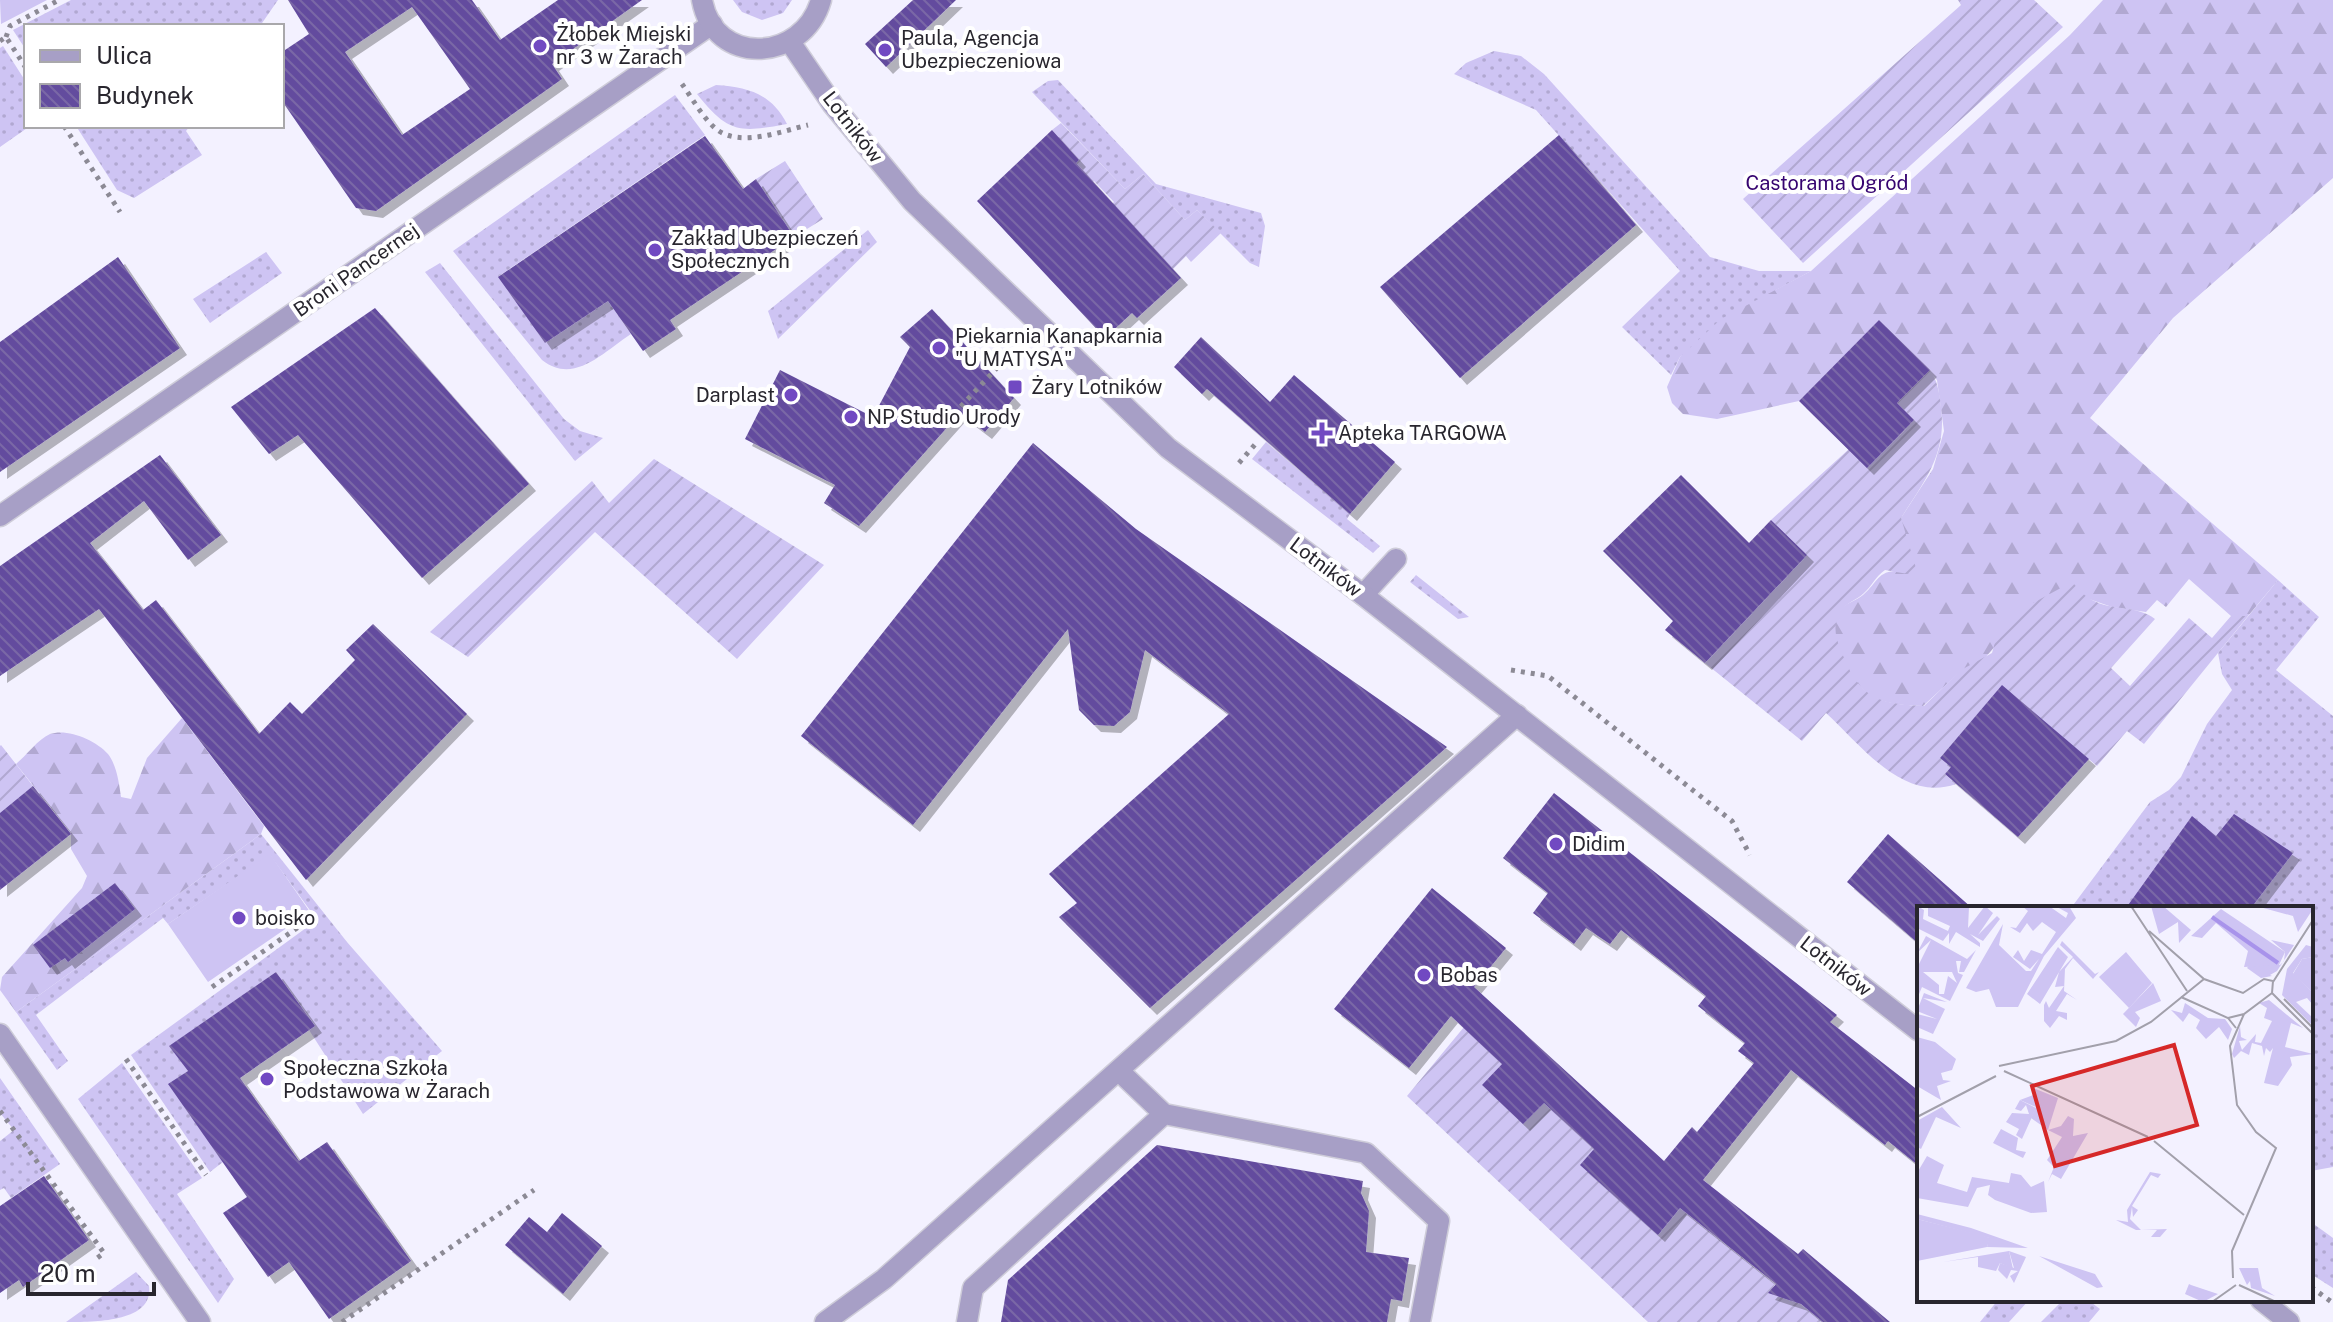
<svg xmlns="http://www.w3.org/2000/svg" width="2333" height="1322" viewBox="0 0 2333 1322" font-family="'Public Sans',sans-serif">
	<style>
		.grass { fill: url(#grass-dots) }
		.forest { fill: url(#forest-firs) }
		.garden { fill: url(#garden-furrows) }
		.pitch { fill: #cec4f3 }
		.building { fill: url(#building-back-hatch); fill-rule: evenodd; filter: url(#shadow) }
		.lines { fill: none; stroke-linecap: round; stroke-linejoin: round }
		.service-casing { stroke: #ceccd9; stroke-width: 23 }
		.minor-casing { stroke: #ceccd9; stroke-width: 23 }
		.tertiary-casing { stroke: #ceccd9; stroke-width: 23 }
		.path { stroke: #8c8a95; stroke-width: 5; stroke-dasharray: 4 6; stroke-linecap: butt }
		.service { stroke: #a79fc6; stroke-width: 20 }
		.minor { stroke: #a79fc6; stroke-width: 20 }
		.tertiary { stroke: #a79fc6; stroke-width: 20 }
		.poi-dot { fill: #7149c2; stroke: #fff; stroke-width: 3 }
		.labels { text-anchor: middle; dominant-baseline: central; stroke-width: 8; stroke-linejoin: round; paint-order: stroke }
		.poi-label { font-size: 20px; fill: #28262e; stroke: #fff; text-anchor: start }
		.street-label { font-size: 20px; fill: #28262e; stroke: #fff }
		.park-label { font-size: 20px; fill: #360470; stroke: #fff }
		.inset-river { fill: none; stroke: #a893eb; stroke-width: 4 }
		.inset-road { fill: none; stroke: #a2a0ab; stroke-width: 2 }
		.view { fill: #d62828; fill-opacity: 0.15; stroke: #d62828; stroke-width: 4 }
		.inset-edge { fill: none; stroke: #28262e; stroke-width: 4 }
	</style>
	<defs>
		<pattern id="grass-dots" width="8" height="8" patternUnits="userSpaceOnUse" patternTransform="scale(2)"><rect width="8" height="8" fill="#cec4f3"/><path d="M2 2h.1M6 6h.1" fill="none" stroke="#b1a8d1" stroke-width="1.8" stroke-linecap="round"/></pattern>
		<pattern id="forest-firs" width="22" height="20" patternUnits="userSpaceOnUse" patternTransform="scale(2)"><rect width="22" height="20" fill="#cec4f3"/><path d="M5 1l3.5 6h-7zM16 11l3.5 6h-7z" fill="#b1a8d1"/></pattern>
		<pattern id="garden-furrows" width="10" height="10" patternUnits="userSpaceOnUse" patternTransform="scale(2)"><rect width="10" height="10" fill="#cec4f3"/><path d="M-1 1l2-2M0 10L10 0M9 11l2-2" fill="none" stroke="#b1a8d1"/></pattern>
		<pattern id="building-back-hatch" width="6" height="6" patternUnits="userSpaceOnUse" patternTransform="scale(2)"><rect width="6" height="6" fill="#634c9e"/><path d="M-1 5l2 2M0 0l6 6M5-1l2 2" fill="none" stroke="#7a68a6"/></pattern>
		<filter id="shadow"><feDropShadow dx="7" dy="7" stdDeviation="0" flood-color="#0004"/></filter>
	</defs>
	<rect width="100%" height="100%" fill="#f3f1ff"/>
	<path class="grass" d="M71,0H278L260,26H26V50L13,30Z
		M733,0H792L783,13L762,20L742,12Z
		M3,46L26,82V126H30L0,147V48Z
		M1494,51L1521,56L1544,74L1710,257L1759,271H1811L1776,290L1680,357L1671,375L1622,327L1680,271L1536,110L1454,74L1466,63Z
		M1058,80L1156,184L1261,213L1265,226L1259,267L1250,263L1197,210L1185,220L1143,174L1125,189L1032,92L1048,81Z
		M716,85C748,87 772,94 787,124C739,133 728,133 697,94Z
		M675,95L705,135L499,276L545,343L608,301L631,334C602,353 574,385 542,360L453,251Z
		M76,126H190L186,131L202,155L134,198L117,190Z
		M868,230L877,242L778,339L768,311Z
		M266,252L282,273L210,323L193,299Z
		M440,263L564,419L580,431L603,438L575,461L425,272Z
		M1266,442L1350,514L1347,519L1380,546L1373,553L1252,459Z
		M1416,575L1469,617L1458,619L1410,582Z
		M2278,580L2319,617L2276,670L2333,716V1167L2311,1171V908H2071L2150,802L2169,790L2181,777L2207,724L2232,690L2222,674L2218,653Z
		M261,834L347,942L442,1051L363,1114L309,1030L315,1026L276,972L170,1046L188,1071L169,1085L223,1162L210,1172L131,1055L317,920L270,855L168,924L163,918L36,1015L68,1061L57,1070L16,1012Z
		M122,1063L202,1178L177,1194L234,1279L218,1303L78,1099Z
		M0,1078L60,1164L11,1198L4,1188L0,1190V1141L14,1130L0,1113Z
		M2311,1222L2333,1238V1288L2311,1274Z
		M136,1272L149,1286C154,1322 96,1322 66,1322Z
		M1998,1300H2029L2009,1322H1980Z
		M2063,1300H2088L2100,1309L2089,1322H2041Z"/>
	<path class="forest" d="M2103,0H2333V178L2173,318L2090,418L2278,580L2248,616H2231L2189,579L2166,607L2157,600L2146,612L2112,607L2089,599L1997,644L1984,659L1961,671L1923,706C1907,705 1890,705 1875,698C1852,687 1820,632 1842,608C1847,603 1857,600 1863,595C1879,581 1877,570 1901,571V518L1933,469L1944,431L1937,380L1879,321L1799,401L1717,419L1683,414L1672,403L1667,387L1680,357L1721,319L1811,271L2070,35Z
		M182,718L264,826L261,834L16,1012L0,990L2,977L82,888L87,876L71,849V833L16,764C26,756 38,739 50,734C67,728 96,740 108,754C117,766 119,783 121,797L131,799L147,758Z"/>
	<path class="garden" d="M1958,0H2034L2063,27L1803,263L1743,199L1961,5Z
		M1061,123L1125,189L1143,174L1185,220L1197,210L1221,233L1191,262L1186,256L1173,269L1134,227L1101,214L1114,202L1094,181L1083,190L1066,172L1079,160L1052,130Z
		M785,161L823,219L794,237L756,179Z
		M1930,370C1938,382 1939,392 1941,407C1947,454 1925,480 1901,518L1916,568L1908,574L1885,570C1875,577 1872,586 1864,593C1857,600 1845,603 1840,612C1833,624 1835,636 1840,648C1858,695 1873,704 1924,706L1961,670L1992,653L1999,628L2029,605L2072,582C2078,588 2084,596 2092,600C2112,611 2137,605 2155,619L2111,668L2130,686L2189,618L2212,638L2231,616H2248L2144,744L2127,731L2097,766L2002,686L1940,758L1951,767L1945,774L1956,784C1903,803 1861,745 1826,713L1802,741L1705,663L1807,555L1771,520L1882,419L1900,435L1914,420L1897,403Z
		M654,459L824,565L737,659L595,532L468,657L430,632L592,481L609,503Z
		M1,745L33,786L0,885V746Z
		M1464,1027L1502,1064L1483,1085L1544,1103L1594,1149L1658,1235L1680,1208L1775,1284L1772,1289L1802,1305L1823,1322H1648L1407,1096Z"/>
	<path class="pitch" d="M0,0H47L1,24Z
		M270,854L310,912L208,982L168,924Z"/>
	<path class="building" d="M288,0H472L500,40L558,0H642L552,64L562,79L376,211L356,208L282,101V52L309,34ZM412,7L470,89L402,135L345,52Z
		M913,0H956L886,67L865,44Z
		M1052,130L1079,160L1076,163L1181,278L1137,318L1132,313L1105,338L977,201Z
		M1559,135L1636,225L1460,378L1380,287Z
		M705,136L743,189L756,179L794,237L670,320L676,329L643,351L608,301L545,343L498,277Z
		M118,257L180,348L0,472V342Z
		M375,308L529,484L422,578L298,435L269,454L231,407Z
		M932,309L1014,398L985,432L960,413L859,526L824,503L835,485L745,439L780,370L873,417L910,347L900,337Z
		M1879,320L1930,370L1897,403L1914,420L1867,468L1799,401Z
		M1201,337L1270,402L1294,375L1395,462L1350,514L1207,389L1202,394L1174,367Z
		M1033,443L1136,529L1447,747L1150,1008L1059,917L1077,903L1049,874L1229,714L1145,650L1130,712L1114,726L1094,725L1079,710L1068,629L913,825L801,736Z
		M160,455L221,535L188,560L144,501L90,543L143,610L156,600L259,734L290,702L302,714L355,660L346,650L373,624L467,714L306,880L99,609L0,676V566Z
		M1681,475L1749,543L1771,520L1807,555L1705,663L1665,630L1673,621L1603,551Z
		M2002,685L2089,759L2018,837L1945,774L1951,767L1940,758Z
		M33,786L71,834L0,890V813Z
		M1554,793L1837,1015L1830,1022L1919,1091V1166L1888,1141L1885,1145L1871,1134L1791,1070L1703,1180L1798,1254L1803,1249L1890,1322H1823L1801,1304L1768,1293L1776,1284L1680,1208L1658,1235L1580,1165L1594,1149L1544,1103L1523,1124L1482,1085L1502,1064L1451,1016L1409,1068L1334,1009L1432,888L1506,948L1474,987L1664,1161L1692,1127L1697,1132L1754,1063L1738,1051L1745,1043L1698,1006L1706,996L1621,930L1610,944L1586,928L1574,944L1533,913L1548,893L1503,858Z
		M2234,814L2293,853L2251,908H2126L2192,816L2216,836Z
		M1888,834L1972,908H1919V944L1847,882Z
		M115,883L135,909L68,962L65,958L50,968L33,945Z
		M276,972L315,1026L240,1078L299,1161L327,1142L411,1261L329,1319L289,1262L268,1277L223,1213L247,1197L168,1084L188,1071L169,1046Z
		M1157,1145L1363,1181L1361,1193L1369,1211L1366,1252L1409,1258L1402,1301L1391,1299L1387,1322H1001L1008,1280Z
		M44,1176L89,1240L23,1287L19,1280L0,1293V1206Z
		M562,1213L602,1246L563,1294L505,1245L529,1217L547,1232Z"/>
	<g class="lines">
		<defs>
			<path id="service" d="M1363,595L1396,559
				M0,1034L200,1322
				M1119,1071L1164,1114
				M825,1322L884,1279L1517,715
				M967,1322L973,1288L1164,1114L1366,1153L1439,1221L1420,1322"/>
			<path id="minor" d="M0,516L712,24"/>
			<path id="tertiary" d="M702,0C714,67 803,63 821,0
				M790,42L833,105L912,201L1168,448L1363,595L1919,1031
				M2261,1300L2289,1322"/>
		</defs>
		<use href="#service" class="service-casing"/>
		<use href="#minor" class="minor-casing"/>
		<use href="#tertiary" class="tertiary-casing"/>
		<path class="path" d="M6,37L10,26L59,0
			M0,41L6,37L26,68
			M682,84C692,98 703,118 716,129C740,148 782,131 808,125
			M64,126L120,212
			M947,421L1012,352
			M1239,463L1258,441
			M1511,670L1548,676L1732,821L1750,855
			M212,987L310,919
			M126,1059L206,1175
			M0,1111L104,1253L93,1261
			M2311,1287L2333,1303
			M342,1322L534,1190"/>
		<use href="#service" class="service"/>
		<use href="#minor" class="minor"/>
		<use href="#tertiary" class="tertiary"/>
	</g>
	<g class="poi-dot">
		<circle cx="540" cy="46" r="8"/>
		<circle cx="885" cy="50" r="8"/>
		<circle cx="655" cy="250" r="8"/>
		<circle cx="939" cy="348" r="8"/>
		<rect x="1007" y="379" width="16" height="16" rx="4"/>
		<circle cx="791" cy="395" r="8"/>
		<circle cx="851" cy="417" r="8"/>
		<path d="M1318 421h8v8h8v8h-8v8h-8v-8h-8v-8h8z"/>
		<circle cx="1556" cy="844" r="8"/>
		<circle cx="239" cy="918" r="8"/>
		<circle cx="1424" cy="975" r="8"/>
		<circle cx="267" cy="1079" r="8"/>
	</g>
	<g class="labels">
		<g class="poi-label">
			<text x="556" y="34">Żłobek Miejski<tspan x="556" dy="23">nr 3 w Żarach</tspan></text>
			<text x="901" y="38">Paula, Agencja<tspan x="901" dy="23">Ubezpieczeniowa</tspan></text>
			<text x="671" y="238">Zakład Ubezpieczeń<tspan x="671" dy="23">Społecznych</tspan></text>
			<text x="955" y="336">Piekarnia Kanapkarnia<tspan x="955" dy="23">"U MATYSA"</tspan></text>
			<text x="1031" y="387">Żary Lotników</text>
			<text x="775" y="395" text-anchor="end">Darplast</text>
			<text x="867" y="417">NP Studio Urody</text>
			<text x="1338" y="433">Apteka TARGOWA</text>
			<text x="1572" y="844">Didim</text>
			<text x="255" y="918">boisko</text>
			<text x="1440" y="975">Bobas</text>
			<text x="283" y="1068">Społeczna Szkoła<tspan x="283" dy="23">Podstawowa w Żarach</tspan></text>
		</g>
		<g class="street-label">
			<text transform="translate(853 127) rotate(52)">Lotników</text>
			<text transform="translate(356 270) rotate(-35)">Broni Pancernej</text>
			<text transform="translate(1326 567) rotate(37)">Lotników</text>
			<text transform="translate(1836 966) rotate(38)">Lotników</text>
		</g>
		<g class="park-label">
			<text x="1827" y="183">Castorama Ogród</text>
		</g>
	</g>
	<g transform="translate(1917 906)">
		<rect width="396" height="396" fill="#f3f1ff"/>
		<path d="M68,0L76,7L61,29L80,10L83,13L66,35L53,28L63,37V41L39,26L32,38V27L26,35L0,22L2,1L7,4L6,13L31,25L33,20L11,10V1H52L51,22ZM105,0H132L149,12L151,7L140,1L152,0L159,12L127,50L101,101H79L72,83L59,86L49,82L86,18L82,39L109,65H114L122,53L113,63L96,51L101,44L107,55L114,44L125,48L139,26L125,16L116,25L110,17L103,27L93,21L99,22L111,5ZM9,30L50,53L59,44L47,66H42L44,55H39L41,67L46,69L33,95L5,81L0,93V62L14,34L0,47ZM6,66H35L40,77L31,70L27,88H22V79ZM354,34L377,39L360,65L353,69L355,70L344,72L330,62L333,58L363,59L367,55L368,46ZM145,35L178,68L182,66L176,73L156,52L148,63L147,85L160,94L150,88L139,105L150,107V114L142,110L133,122L127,115V99L129,95L132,102L147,80L138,81L142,66L156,51L143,39ZM141,41L151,51L123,98L110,88ZM209,46L235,77L212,102L182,71ZM396,51V87L376,68L385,53ZM7,87L30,96L6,92L28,103L16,128L0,121V108L20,113L0,105ZM352,94L386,122L374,117L368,141L396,148L373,151L375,159L361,180L347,177L356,142L353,146L349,142L347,150L345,140L335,137L332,149L324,145L317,152L315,148L323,120L324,131L330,134L322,135L325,144L339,128L338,136L344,137L355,115L347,112L350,102L342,97ZM0,131L18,136L39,153L35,164L24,167L26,174L34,175L20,180L24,194L0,180ZM114,181L141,192L131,224L114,212L119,201L103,194L119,188ZM25,201L44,222L19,211L4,243L0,241V215ZM233,266L244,268L241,272L234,269L215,300L221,304L216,311L215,301L213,313L224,324L250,323L243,331H234L240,324H219L199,314L211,316L210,304ZM322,362H341L345,382L358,390L334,382L333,375L330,379Z" fill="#cec4f3" fill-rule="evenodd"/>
		<path d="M304,3L368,46L362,59L327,61L331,45L299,17L285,32L274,30ZM389,39L396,41V51L385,53L376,67L396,87V99L390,92L379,96L396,112V120L365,89L370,63ZM268,97L291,112L308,113L315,123L311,134L302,121L289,133L279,122L283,114L272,107L266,116L254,104L265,107ZM151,210L157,213L156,230L171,227L144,273L135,268L131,276L137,261L130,254L145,231L131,224L144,220ZM10,250L27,259L20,277L50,286L55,271L92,277L94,267L104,269L114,281L127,275L130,306L114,307L78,294L71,289L73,279L60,282L51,301L0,292V267ZM0,308L54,322L111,342L70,341L72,332L0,313ZM92,345L96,363L83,357L79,365L61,361V351L26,356ZM122,350L178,368L186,381L180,382ZM272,378L274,379L301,388L286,396L268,388Z" fill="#cec4f3"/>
		<path d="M234,0H246L274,24L262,37L261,16L242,28ZM339,0H396V3L381,26L376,10ZM236,77L244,95L218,106L223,112L219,121L206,108ZM103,194L119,202L105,233L99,229L102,223L89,216L95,207L112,208L109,199L104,205L98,203ZM84,223L101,232L99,244L109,246L106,252L76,237ZM0,313L64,329L73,332L70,341L0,355ZM92,345L109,351L97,377L93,370L101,365L94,364L90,373L81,364L83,357L97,362Z" fill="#cec4f3"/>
		<path class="inset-river" d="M295,11L361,57"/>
		<path class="inset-road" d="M214,0L270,85M232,25L287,73L326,87L347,73L356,75L355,87L327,108L311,112M356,76L396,14M355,87L396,128M264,91L311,112L319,122M367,93L396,122M82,160L199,135L234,116L287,73M87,165L231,231M0,211L79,170M237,235L327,309M316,372L315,345L359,242L339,226L320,199L313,140L327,108M322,379L359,396M295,396L319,379"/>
		<path class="view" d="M257,139L280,219L138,260L115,180Z"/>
		<rect width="396" height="396" class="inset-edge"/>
	</g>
	<rect x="24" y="24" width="260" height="104" fill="#ffffff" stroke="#a9a8ab" stroke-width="2"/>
	<rect x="40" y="50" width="40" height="12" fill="#a79fc6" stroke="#a9a8ab" stroke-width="2"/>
	<text x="96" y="64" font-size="24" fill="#28262e">Ulica</text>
	<rect x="40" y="84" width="40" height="24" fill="url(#building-back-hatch)" stroke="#a9a8ab" stroke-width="2"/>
	<text x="96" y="104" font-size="24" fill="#28262e">Budynek</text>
	<path d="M28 1282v12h126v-12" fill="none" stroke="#28262e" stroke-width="4"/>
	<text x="40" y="1282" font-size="24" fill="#28262e" stroke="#ffffff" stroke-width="6" paint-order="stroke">20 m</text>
</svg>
